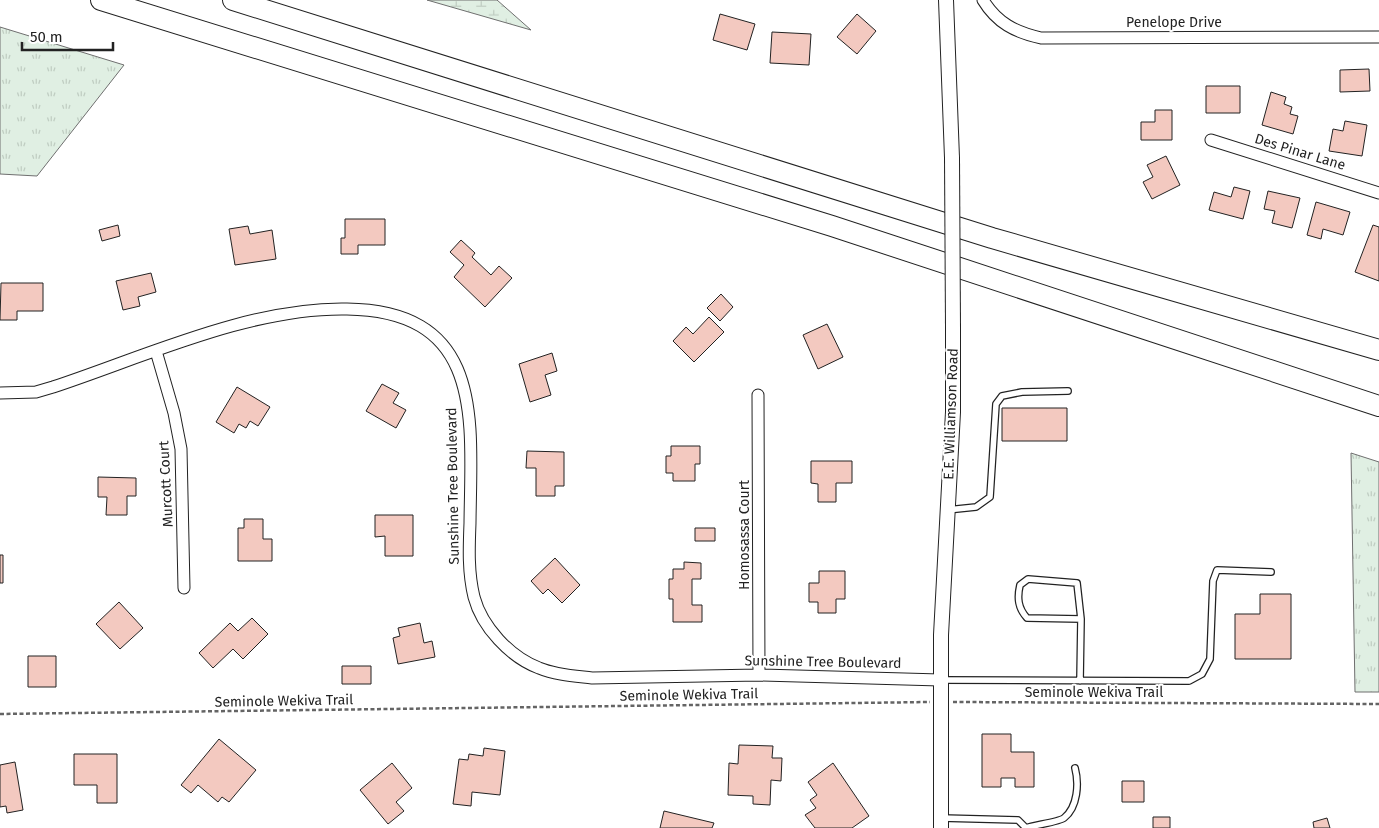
<svg xmlns="http://www.w3.org/2000/svg" width="1379" height="828" viewBox="0 0 1379 828" font-family="'Fira Sans',sans-serif">
	<style>
		.grass { fill: url(#grass-tufts); stroke: #6f6f6f }
		.wetland { fill: url(#wetland-marsh); stroke: #6f6f6f }
		.building { fill: #f3c9c0; stroke: #222 }
		.lines { fill: none; stroke-linecap: round; stroke-linejoin: round }
		.service-casing { stroke: #222; stroke-width: 8 }
		.minor-casing { stroke: #222; stroke-width: 13 }
		.tertiary-casing { stroke: #222; stroke-width: 16 }
		.motorway-casing { stroke: #222; stroke-width: 22 }
		.path { stroke: #646464; stroke-width: 2.5; stroke-dasharray: 4 2.5; stroke-linecap: butt }
		.service { stroke: #fff; stroke-width: 5.5 }
		.minor { stroke: #fff; stroke-width: 11 }
		.tertiary { stroke: #fff; stroke-width: 14 }
		.motorway { stroke: #fff; stroke-width: 20 }
		.tertiary-bridge-casing { stroke: #222; stroke-width: 16; stroke-linecap: butt }
		.tertiary-bridge { stroke: #fff; stroke-width: 14 }
		.labels { text-anchor: middle; dominant-baseline: central; stroke-width: 4; stroke-linejoin: round; paint-order: stroke }
		.street-label { font-size: 14px; fill: #222; stroke: #fff }
	</style>
	<defs>
		<pattern id="grass-tufts" width="24" height="20" patternUnits="userSpaceOnUse" patternTransform="scale(1.25)"><rect width="24" height="20" fill="#e0efe3"/><path d="M3 7l-1-3M5 7V3M7 7l1-3M15 17l-1-3M17 17v-4M19 17l1-3" fill="none" stroke="#c0cdc2"/></pattern>
		<pattern id="wetland-marsh" width="20" height="14" patternUnits="userSpaceOnUse" patternTransform="scale(1.25)"><rect width="20" height="14" fill="#e0efe3"/><path d="M1 5h8M5 5V1M11 12h8M15 12V8" fill="none" stroke="#c0cdc2"/></pattern>
	</defs>
	<rect width="100%" height="100%" fill="#fff"/>
	<path class="grass" d="M0,27L124,65L37,176L0,174Z
		M1351,453L1379,462V692H1355Z"/>
	<path class="wetland" d="M427,0H497L531,30Z"/>
	<path class="building" d="M720,14L755,24L747,50L713,40Z
		M857,14L876,31L857,54L837,37Z
		M772,32L811,34L809,65L770,63Z
		M1369,69L1370,91L1340,92V70Z
		M1206,86H1240V113H1206Z
		M1271,92L1286,97L1284,104L1292,107L1290,114L1298,116L1293,134L1262,125Z
		M1155,110H1172V140H1141V122H1155Z
		M1345,121L1367,125L1362,156L1329,151L1333,129L1343,131Z
		M1166,156L1180,185L1152,199L1143,182L1153,177L1147,165Z
		M1234,187L1250,191L1243,219L1209,210L1214,192L1231,197Z
		M1268,191L1300,198L1292,228L1272,223L1275,211L1264,209Z
		M1316,202L1350,212L1343,235L1323,229L1321,239L1307,235Z
		M345,219H385V245H358V254H341V238H345Z
		M118,225L120,236L102,241L99,230Z
		M1373,225L1379,227V281L1355,272Z
		M248,226L250,234L272,230L276,259L235,265L229,229Z
		M461,240L475,253L472,257L491,275L499,266L512,278L485,307L454,277L464,265L450,252Z
		M151,273L156,292L138,297L140,306L123,310L116,281Z
		M1,283H43V311H17V320H0Z
		M721,294L733,307L720,321L707,308Z
		M709,317L724,332L694,362L673,341L686,327L693,334Z
		M827,324L843,357L818,369L803,335Z
		M552,353L557,371L545,375L551,395L530,402L519,364Z
		M382,384L399,393L393,403L406,410L396,428L366,411Z
		M237,387L270,407L258,426L250,421L246,428L239,424L234,433L216,422Z
		M1002,408H1067V441H1002Z
		M671,446H700V464H695V481H673V473H666V456H671Z
		M527,451L564,452V486H555V496H536V468H526Z
		M811,461H852V483H836V502H818V484L811,483Z
		M98,477L136,478V496H127V515H106L107,497H98Z
		M375,515H413V556H385V536L375,537Z
		M244,519H263V539H272V561H238V528H244Z
		M695,528H715V541H695Z
		M0,555H3V583H0Z
		M555,558L580,585L562,603L548,589L543,594L531,581Z
		M684,562L701,563V579H692V605H702V622H673V599H669V579H673V569H684Z
		M819,571H845V599H836V613H818V602H809V583H819Z
		M1260,594H1291V659H1235V614H1260Z
		M119,602L143,628L120,649L96,624Z
		M252,618L268,634L243,659L233,649L213,668L199,653L230,623L238,631Z
		M420,623L424,643L432,641L435,657L398,664L393,638L400,636L398,628Z
		M28,656H56V687H28Z
		M342,666H371V684H342Z
		M982,734H1011V752H1034V787H1015V778H1001V787H982Z
		M219,739L256,770L229,802L222,797L218,802L198,785L191,793L181,785Z
		M739,745L773,746L772,758H782L781,781L771,780L770,805L753,804V796L728,795L729,763L738,764Z
		M484,748L505,751L500,795L472,792L471,806L453,804L459,759L468,760L469,754L483,756Z
		M74,754H117V803H97V785H74Z
		M15,762L23,810L7,813L6,806L0,807V765Z
		M392,763L412,788L396,802L404,811L388,824L360,790Z
		M833,763L869,816L852,828H815L805,815L816,808L810,800L817,795L808,782Z
		M1122,781H1144V802H1122Z
		M664,811L714,823L712,828H660Z
		M1153,817H1170V828H1153Z
		M1327,818L1330,828H1314L1313,822Z"/>
	<g class="lines">
		<defs>
			<path id="service" d="M947,510L976,507L990,497L996,404L1002,396L1022,392L1068,391
				M942,680L1189,681L1202,674L1210,659L1213,581L1217,570L1271,572
				M1080,681L1081,619L1077,583L1028,579L1020,585C1017,598 1018,608 1027,618L1081,619
				M941,818L1018,820L1026,828
				M1026,828C1034,825 1059,822 1064,818C1078,807 1079,783 1075,768"/>
			<path id="minor" d="M983,0C997,23 1015,32 1041,38L1379,37
				M1211,140L1379,193
				M156,351L174,413L181,449L184,588
				M0,393L36,392L53,387C144,357 250,307 347,309C486,311 471,421 470,523C469,548 468,572 474,597C482,627 510,657 539,668C556,675 575,676 592,678L759,675L940,680
				M758,395L759,675"/>
			<path id="tertiary" d="M946,0L952,158
				M941,828V635L953,412V327"/>
			<path id="motorway" d="M101,0L832,226L1379,406
				M233,0L992,238L1379,350"/>
		</defs>
		<use href="#service" class="service-casing"/>
		<use href="#minor" class="minor-casing"/>
		<use href="#tertiary" class="tertiary-casing"/>
		<use href="#motorway" class="motorway-casing"/>
		<path class="path" d="M953,702L1379,704
			M0,714L930,702"/>
		<use href="#service" class="service"/>
		<use href="#minor" class="minor"/>
		<use href="#tertiary" class="tertiary"/>
		<use href="#motorway" class="motorway"/>
		<defs>
			<path id="tertiary-bridge" d="M952,158L953,327"/>
		</defs>
		<use href="#tertiary-bridge" class="tertiary-bridge-casing"/>
		<use href="#tertiary-bridge" class="tertiary-bridge"/>
	</g>
	<g class="labels">
		<g class="street-label">
			<text x="1174" y="22">Penelope Drive</text>
			<text transform="translate(1300 152) rotate(17)">Des Pinar Lane</text>
			<text transform="translate(951 414) rotate(-88)">E.E. Williamson Road</text>
			<text transform="translate(166 484) rotate(-93)">Murcott Court</text>
			<text transform="translate(453 486) rotate(-91)">Sunshine Tree Boulevard</text>
			<text transform="translate(744 535) rotate(-90)">Homosassa Court</text>
			<text transform="translate(823 662) rotate(1)">Sunshine Tree Boulevard</text>
			<text x="1094" y="692">Seminole Wekiva Trail</text>
			<text transform="translate(689 695) rotate(-1)">Seminole Wekiva Trail</text>
			<text transform="translate(284 701) rotate(-1)">Seminole Wekiva Trail</text>
		</g>
	</g>
	<path d="M22 42v8h91v-8" fill="none" stroke="#222222" stroke-width="2.5"/>
	<text x="30" y="42" font-size="15" fill="#222222" stroke="#ffffff" stroke-width="4" paint-order="stroke">50 m</text>
</svg>
